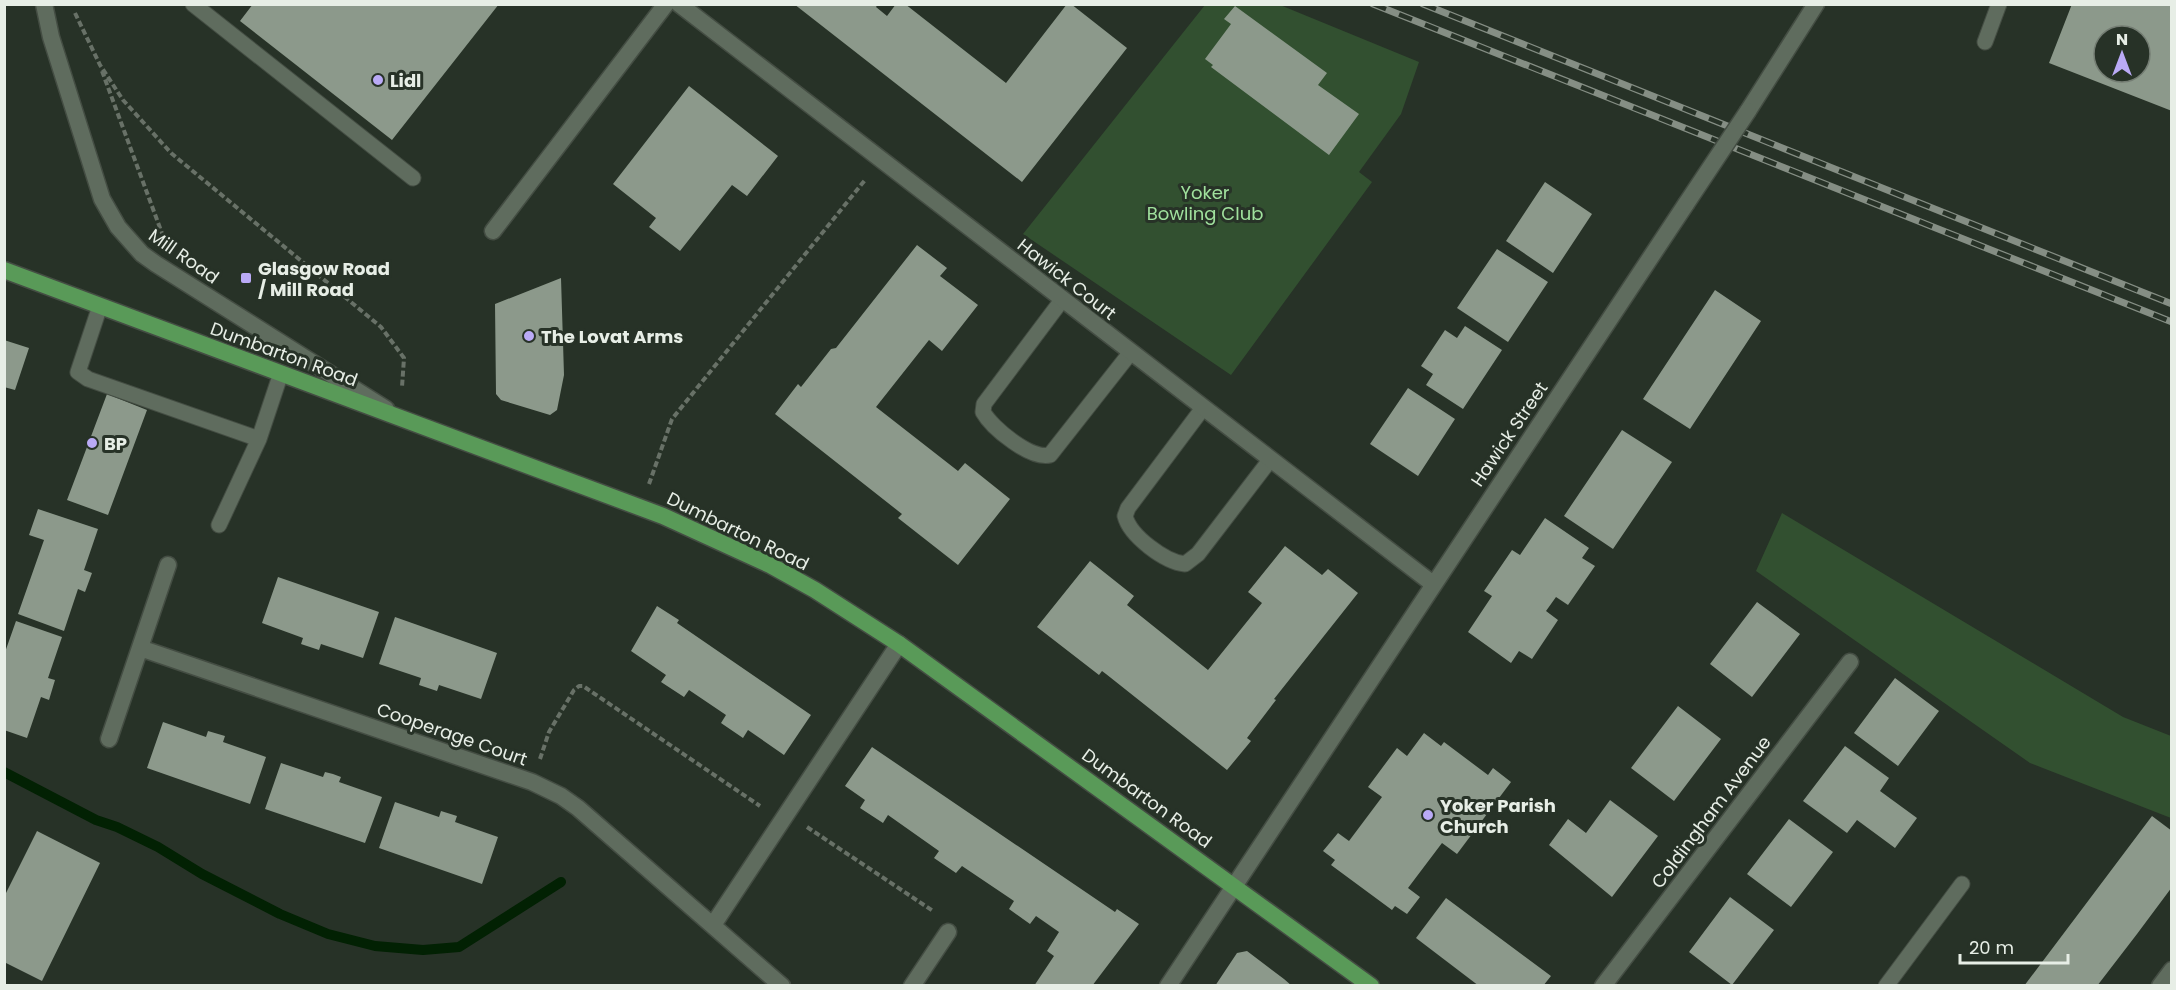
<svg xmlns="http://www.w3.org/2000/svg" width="2176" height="990" viewBox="0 0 2176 990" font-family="Poppins,sans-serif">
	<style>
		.green { fill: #325030 }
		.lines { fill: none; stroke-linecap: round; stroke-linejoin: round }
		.stream { stroke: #022103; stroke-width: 10 }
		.building { fill: #8c998b; fill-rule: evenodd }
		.service-casing { stroke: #444d43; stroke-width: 17 }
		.minor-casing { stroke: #444d43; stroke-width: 19 }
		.primary-casing { stroke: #444d43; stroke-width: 19 }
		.path { stroke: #687167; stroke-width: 4; stroke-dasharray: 6 3; stroke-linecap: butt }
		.service { stroke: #5f6c5e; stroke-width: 15 }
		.minor { stroke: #5f6c5e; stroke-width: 16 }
		.primary { stroke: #599a58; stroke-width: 16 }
		.rail-casing { stroke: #858e84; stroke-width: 7 }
		.rail { stroke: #273227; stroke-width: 4.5; stroke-dasharray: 14; stroke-linecap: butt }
		.minor-bridge-casing { stroke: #444d43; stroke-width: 19; stroke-linecap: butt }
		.minor-bridge { stroke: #5f6c5e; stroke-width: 16 }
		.poi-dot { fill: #baaaf6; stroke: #273227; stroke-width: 2 }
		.labels { text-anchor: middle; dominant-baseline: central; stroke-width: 6; stroke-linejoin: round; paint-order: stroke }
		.poi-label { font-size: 18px; font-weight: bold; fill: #e7eee6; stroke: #273227; text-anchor: start }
		.park-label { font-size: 18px; fill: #a0e19d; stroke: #273227 }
		.street-label { font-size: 18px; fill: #e7eee6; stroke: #273227 }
	</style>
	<rect width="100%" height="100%" fill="#273227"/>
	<path class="green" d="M1205,5H1280L1419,62L1401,114L1359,172L1372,182L1231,375L1023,234Z
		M1782,513L2123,717L2171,736V818L2030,763L1756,571Z"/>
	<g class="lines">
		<path class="stream" d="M4,772L96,820L117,827L158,847L202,874L280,914L328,934L375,946L423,950L459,947L561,882"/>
	</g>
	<path class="building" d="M253,4H499L392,140L240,21Z
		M794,4H878L876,7L887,16L896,4H905L1006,83L1067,4H1071L1127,48L1022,182Z
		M2072,4H2172V111L2049,63ZM2104,36H2140V72H2104Z
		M1235,6L1327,73L1318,85L1359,114L1329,155L1211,67L1213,65L1205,59L1231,24L1224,19Z
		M689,86L778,156L747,196L732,185L680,251L649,227L656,218L613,184Z
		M1545,182L1592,214L1553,273L1506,241Z
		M917,245L947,268L940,276L978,305L942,351L929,340L876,407L958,471L965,463L1010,499L958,565L898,518L902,514L775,414L798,384L801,387L831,349L836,348Z
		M1497,249L1548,282L1508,342L1457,308Z
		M561,278L564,375L557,410L550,415L501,400L496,394L495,304Z
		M1715,290L1761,321L1690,429L1643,399Z
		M1465,326L1502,350L1463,409L1426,385L1433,374L1421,366L1445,330L1457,338Z
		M4,340L29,348L15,390L4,387Z
		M1408,388L1455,419L1418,476L1370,444Z
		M107,394L147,410L108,515L67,500Z
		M1622,430L1672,462L1613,549L1564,516Z
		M38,509L98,529L84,570L92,573L85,592L78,589L64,631L18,614L44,540L29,535Z
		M1545,518L1589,548L1582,558L1595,566L1568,605L1556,597L1546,611L1558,620L1532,659L1519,651L1511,663L1468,632L1492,596L1484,591L1512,550L1520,555Z
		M1285,546L1322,575L1328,569L1358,593L1274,699L1276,700L1247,738L1251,741L1227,770L1106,674L1102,671L1099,675L1037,627L1090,561L1134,596L1127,605L1208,670L1262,603L1248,592Z
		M278,577L379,612L363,658L321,644L319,650L301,644L303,638L262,623Z
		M1757,602L1800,634L1752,697L1710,664Z
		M657,606L679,620L677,623L811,715L784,755L748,730L743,738L721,723L726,715L689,690L684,697L661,682L666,675L631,651Z
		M395,617L497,653L481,699L439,685L437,691L419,685L421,678L379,664Z
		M16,621L62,637L48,678L55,680L49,700L41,697L27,738L4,730V655Z
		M1895,678L1939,711L1898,766L1854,733Z
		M1678,706L1721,739L1674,801L1631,768Z
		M163,722L206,737L208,731L225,736L223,742L266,757L250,804L147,768Z
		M1424,733L1441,746L1444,742L1488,775L1493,768L1511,782L1457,854L1442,843L1408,888L1420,897L1407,914L1395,906L1392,910L1331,865L1335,860L1323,851L1338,833L1349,841L1382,797L1368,787L1397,748L1407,756Z
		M1845,746L1889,778L1880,791L1917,818L1895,848L1857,820L1847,833L1803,801Z
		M872,747L1115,912L1117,909L1139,924L1092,986H1034L1054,956L1047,951L1059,932L1036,916L1030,924L1009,909L1014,901L962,866L956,873L934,858L939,851L888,815L883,823L860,808L865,800L845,786Z
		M281,763L323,777L325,772L333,774L341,777L339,782L382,797L365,843L265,809Z
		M1610,800L1658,836L1612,897L1549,845L1568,819L1586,833Z
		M395,802L439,817L441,811L457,816L455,822L498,837L482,884L379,848Z
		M2152,816L2172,831V887L2137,934L2097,986H2024Z
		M1789,819L1833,852L1791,907L1747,874Z
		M37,831L100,863L42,981L4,962V897Z
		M1730,897L1774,930L1732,985L1689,952Z
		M1446,898L1551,976L1543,986H1479L1416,938Z
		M1247,951L1284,979L1292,986H1215L1237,953Z"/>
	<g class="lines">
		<defs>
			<path id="service" d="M193,4L413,178
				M1985,42L1999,4
				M1062,300L984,404L983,412C992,428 1031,460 1050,455L1131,352
				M100,306L78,372L88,379L259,439
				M1203,408L1128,508L1125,516C1130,536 1165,562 1185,564L1198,554L1270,460
				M219,525L259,439L281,373
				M1886,986L1962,884"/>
			<path id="minor" d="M44,4L51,37L102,199L118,227L142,254L156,264L386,409
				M679,4L1433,584
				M1748,111L1816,4
				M493,231L666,4
				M140,648L532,782L561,796L578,808L782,986
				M109,739L168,565
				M713,925L899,644
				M912,986L948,932
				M1168,986L1686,204
				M1603,986L1850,662
				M2160,986L2172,970"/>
			<path id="primary" d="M4,270L663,516L770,565L815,590L899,644L1371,986"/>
		</defs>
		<use href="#service" class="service-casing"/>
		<use href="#minor" class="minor-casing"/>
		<use href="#primary" class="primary-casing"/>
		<path class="path" d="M75,13L100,65L123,100L171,153L381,327L404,358L402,387
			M102,71L163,236
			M649,484L672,419L865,180
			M540,759L549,732L574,690L579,686H583L760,806
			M807,827L933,911"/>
		<use href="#service" class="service"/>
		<use href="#minor" class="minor"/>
		<use href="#primary" class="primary"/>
		<defs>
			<path id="rail" d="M1373,4L2172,322
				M1423,4L2172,304"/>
		</defs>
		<use href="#rail" class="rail-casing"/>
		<use href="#rail" class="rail"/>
		<defs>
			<path id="minor-bridge" d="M1686,204L1748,111"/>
		</defs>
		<use href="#minor-bridge" class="minor-bridge-casing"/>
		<use href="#minor-bridge" class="minor-bridge"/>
	</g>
	<g class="poi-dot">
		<circle cx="378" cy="80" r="6"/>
		<rect x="240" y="272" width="12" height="12" rx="3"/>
		<circle cx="529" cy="336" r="6"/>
		<circle cx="92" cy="443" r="6"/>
		<circle cx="1428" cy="815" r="6"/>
	</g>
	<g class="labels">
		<g class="poi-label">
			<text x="390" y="80">Lidl</text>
			<text x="258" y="268">Glasgow Road<tspan x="258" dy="21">/ Mill Road</tspan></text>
			<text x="541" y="336">The Lovat Arms</text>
			<text x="104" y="443">BP</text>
			<text x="1440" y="805">Yoker Parish<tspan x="1440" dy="21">Church</tspan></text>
		</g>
		<g class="park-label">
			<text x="1205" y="192">Yoker<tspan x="1205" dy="21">Bowling Club</tspan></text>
		</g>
		<g class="street-label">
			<text transform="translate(184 256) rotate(35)">Mill Road</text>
			<text transform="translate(1067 279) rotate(38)">Hawick Court</text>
			<text transform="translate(284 354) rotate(20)">Dumbarton Road</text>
			<text transform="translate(1509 434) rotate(-56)">Hawick Street</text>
			<text transform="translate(738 531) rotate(26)">Dumbarton Road</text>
			<text transform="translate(452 734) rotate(19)">Cooperage Court</text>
			<text transform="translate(1147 798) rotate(36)">Dumbarton Road</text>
			<text transform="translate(1711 812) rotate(-53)">Coldingham Avenue</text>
		</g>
	</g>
	<rect width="2176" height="990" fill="none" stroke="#e7eee6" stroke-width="12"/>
	<g transform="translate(2122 54)"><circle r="28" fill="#273227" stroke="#747d73" stroke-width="1.5"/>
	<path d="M0-4.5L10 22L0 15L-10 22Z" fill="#baaaf6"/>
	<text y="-9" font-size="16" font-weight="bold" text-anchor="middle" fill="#e7eee6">N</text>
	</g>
	<path d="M1960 954v9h108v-9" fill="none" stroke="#e7eee6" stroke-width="3"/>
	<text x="1969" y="954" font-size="18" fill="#e7eee6" stroke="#273227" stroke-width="4.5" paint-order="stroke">20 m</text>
</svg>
